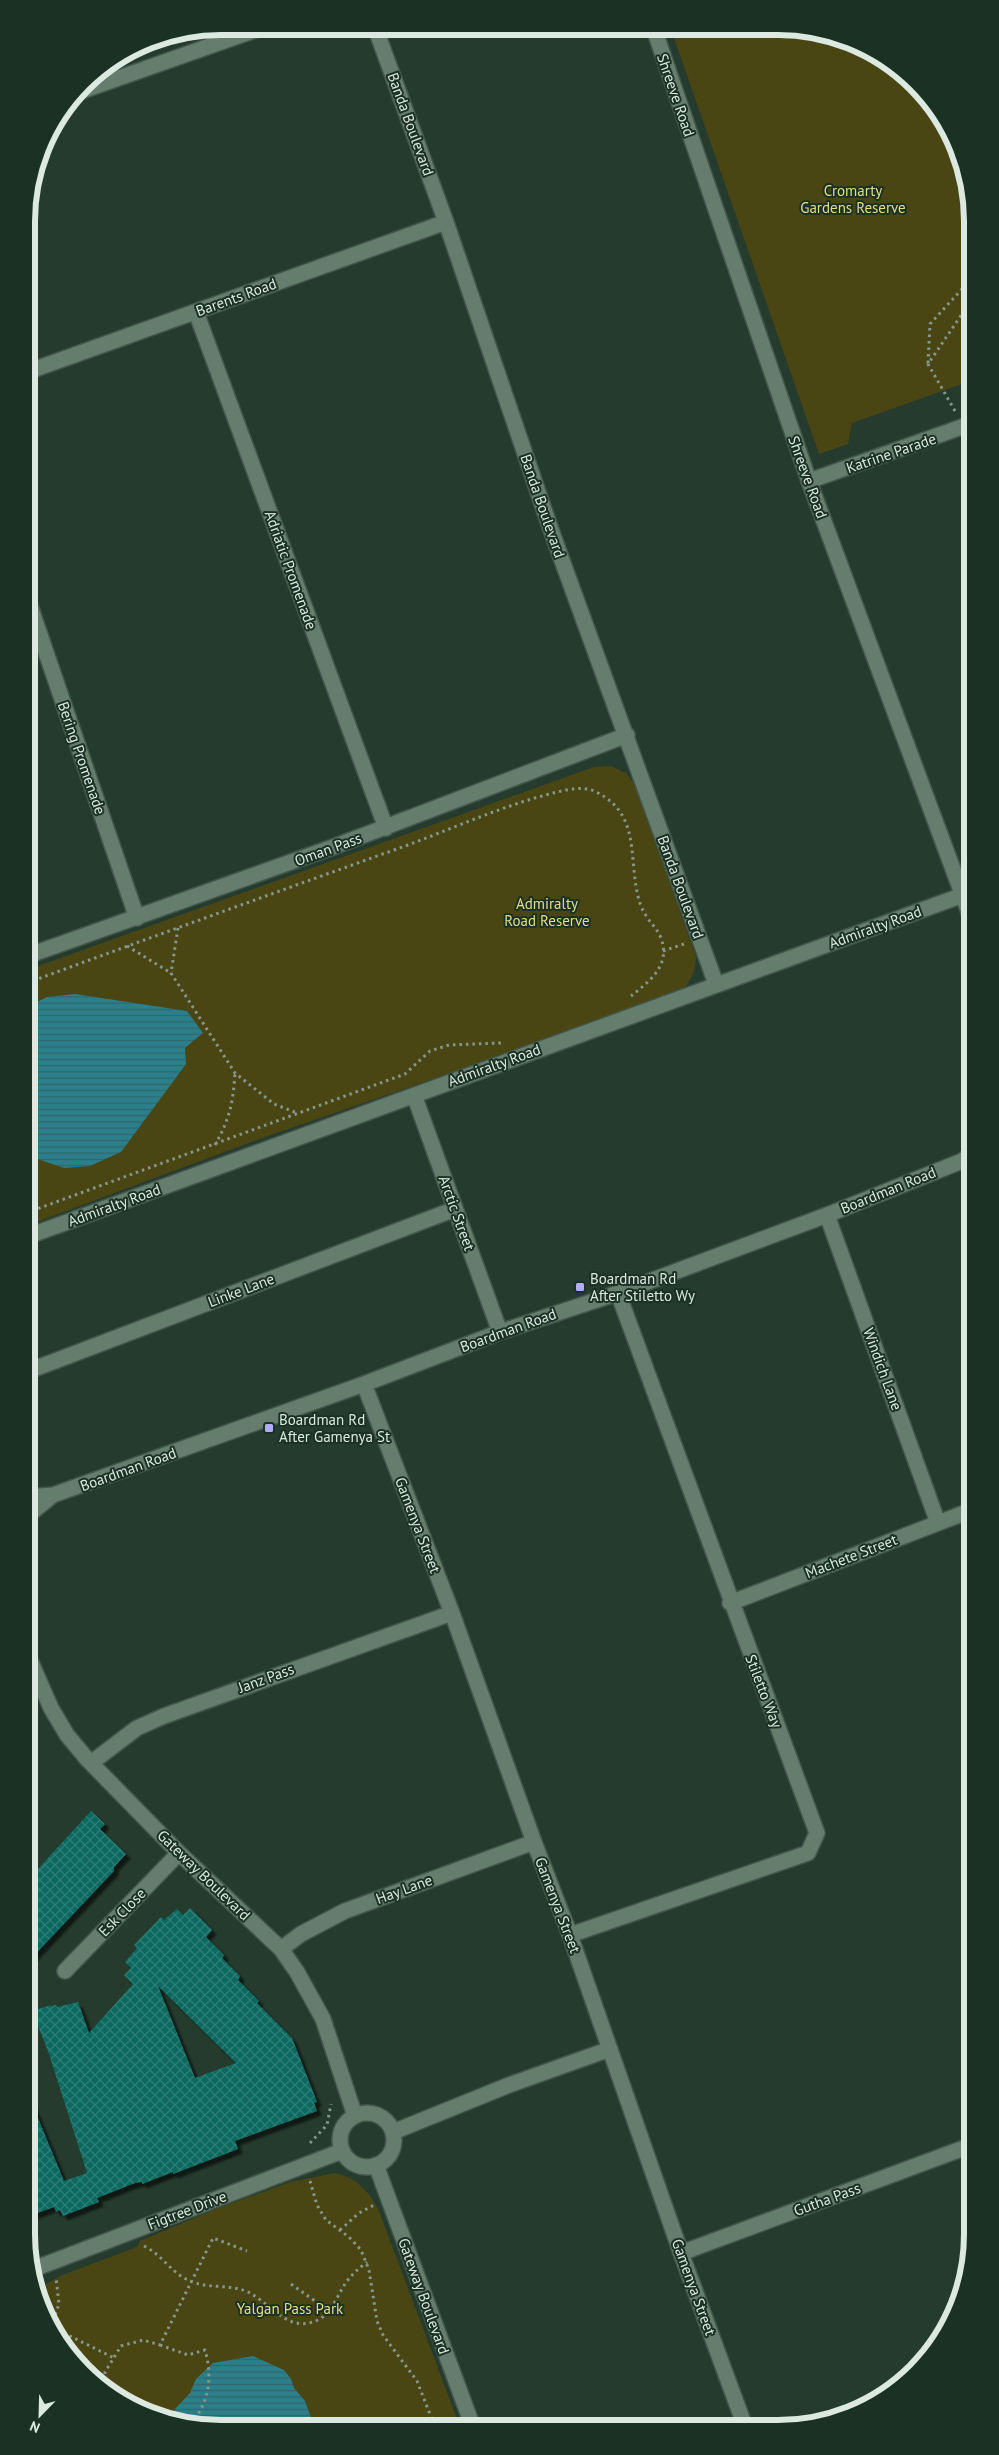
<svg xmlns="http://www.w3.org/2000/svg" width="999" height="2455" viewBox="0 0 999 2455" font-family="'PT Sans',sans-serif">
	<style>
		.park { fill: #4a4614 }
		.water { fill: url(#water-rules) }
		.building { fill: url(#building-cross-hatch); fill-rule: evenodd; filter: url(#shadow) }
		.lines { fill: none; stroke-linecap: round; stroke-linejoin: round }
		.minor-casing { stroke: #42564b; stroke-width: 18 }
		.tertiary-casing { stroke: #42564b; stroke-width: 18 }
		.path { stroke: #86978c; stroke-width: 3; stroke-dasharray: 2.5 4; stroke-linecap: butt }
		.minor { stroke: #647d6d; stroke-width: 15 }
		.tertiary { stroke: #647d6d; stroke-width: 15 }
		.poi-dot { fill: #b1adfa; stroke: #1b3124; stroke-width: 2 }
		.labels { text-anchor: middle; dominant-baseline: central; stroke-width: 4; stroke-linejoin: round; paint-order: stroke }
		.street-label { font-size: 15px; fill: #dbe9e0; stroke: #1b3124 }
		.park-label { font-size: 15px; fill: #e4de85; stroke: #1b3124 }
		.poi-label { font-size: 15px; fill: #dbe9e0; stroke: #1b3124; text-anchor: start }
		.rim { fill: none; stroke: #dbe9e0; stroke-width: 6 }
	</style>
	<defs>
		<pattern id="water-rules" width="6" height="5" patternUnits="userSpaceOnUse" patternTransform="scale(1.25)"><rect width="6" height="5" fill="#2a7f8b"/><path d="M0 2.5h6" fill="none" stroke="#35656b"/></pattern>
		<pattern id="building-cross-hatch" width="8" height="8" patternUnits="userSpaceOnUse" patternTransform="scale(1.25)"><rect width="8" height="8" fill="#0a695f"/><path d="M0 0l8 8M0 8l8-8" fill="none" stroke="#2d7e76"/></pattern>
		<filter id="shadow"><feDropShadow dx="4.5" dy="4.5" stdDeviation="1" flood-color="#0009"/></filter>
	</defs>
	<rect width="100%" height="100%" fill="#253b2e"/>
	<path class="park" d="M671,29L816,30L865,46L907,75L947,123L966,171L973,221V380L852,423L848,444L819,454Z
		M611,766L626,773L635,785L696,957C695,974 690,983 677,995L265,1137L26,1226L27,970L594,767Z
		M335,2173C356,2177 370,2192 379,2211L460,2427L183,2425L134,2409L83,2372L52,2331L35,2291L60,2276L137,2247L140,2241L216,2209L290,2182Z"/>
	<path class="water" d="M75,994L187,1011L203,1033L185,1048L186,1064L121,1152L90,1166L64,1168L26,1155L27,1007L47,997Z
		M253,2356L284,2370L291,2379L294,2388L305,2401L314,2426L183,2425L171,2421L175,2409L190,2393L196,2379L213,2363Z"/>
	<path class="building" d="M91,1811L105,1824L100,1829L126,1854L114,1867V1871L26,1964V1882Z
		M190,1908L212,1930L206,1937L224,1955L222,1958L240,1976L238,1980L259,2001L257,2003L292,2038L317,2102L314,2103L317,2111L235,2141L238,2149L173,2174V2172L142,2184V2182L135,2183L97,2198L99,2202L63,2216L60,2210L56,2212L54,2207L32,2215L26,2205V2089L64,2181L87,2173L48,2051L32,2011L51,2005V2006L56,2005L57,2007L78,2002L89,2033L133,1984L124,1975L131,1968L125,1962L137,1948L134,1945L161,1917L164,1920L177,1909L183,1915ZM158,1986L236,2063L195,2078Z"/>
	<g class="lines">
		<defs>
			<path id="minor" d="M375,27L446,222L551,530L716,984
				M108,65L113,80
				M79,92L264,27
				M196,312L386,828
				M27,372L446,222
				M809,481L973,423
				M27,597L137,918
				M27,956L333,847L627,735
				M414,1095L500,1332
				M827,1215L938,1523
				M26,1237L963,895
				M26,1372L455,1209
				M364,1384L452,1613L534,1842L570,1935L681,2253L746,2429
				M730,1603L972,1510
				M26,1651L51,1708L67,1735L87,1759L179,1853L281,1949L297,1972L323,2019L355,2116
				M91,1763L137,1728L164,1716L452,1613
				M570,1935L808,1853L817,1833L618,1293
				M281,1949L301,1934L345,1911L534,1842
				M65,1971L179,1853
				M340 2140a27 27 0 1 1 54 0a27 27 0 1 1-54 0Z
				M393,2132L509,2085L610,2049
				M376,2165L473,2427
				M681,2253L972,2145
				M31,2270L342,2151"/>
			<path id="tertiary" d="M654,29L809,481L973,923
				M26,1497L53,1495L364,1384L500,1332L618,1293L827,1215L962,1161L973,1153
				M26,1517L53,1495"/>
		</defs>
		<use href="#minor" class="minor-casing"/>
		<use href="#tertiary" class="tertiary-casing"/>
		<path class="path" d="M928,363L930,324L973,277
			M955,411L928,364L973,298
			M178,928L171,973L235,1073L274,1104L297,1113
			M127,946L171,973
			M663,951L684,944
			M27,983C149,938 271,894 394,850C451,830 506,803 566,790C578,788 588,787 598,793C644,817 626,865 641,906C647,921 656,926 661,938C671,965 650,981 631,996
			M215,1145C230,1118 233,1103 235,1073
			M26,1213L405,1074L430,1051L449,1045L501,1043
			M310,2143L327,2125L331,2104
			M310,2181L317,2205L326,2220L349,2237L361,2250L369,2270L377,2321L383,2335L417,2381L435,2427
			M340,2230L359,2213L374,2205
			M144,2246C161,2254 170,2271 186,2279C205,2290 228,2283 248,2292C272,2304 288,2334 318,2320C332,2313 337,2296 345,2284C351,2275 358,2269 367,2262
			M291,2284L329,2311
			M51,2327L59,2304L56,2278
			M52,2327L114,2358
			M160,2345L188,2355L205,2350C213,2378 209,2403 190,2425
			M105,2387V2372L121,2346L143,2340L160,2345L213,2238L247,2251"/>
		<use href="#minor" class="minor"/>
		<use href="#tertiary" class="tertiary"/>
	</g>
	<g class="poi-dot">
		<rect x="575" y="1282" width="10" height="10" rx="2.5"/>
		<rect x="264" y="1423" width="10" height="10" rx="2.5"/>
	</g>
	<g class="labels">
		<g class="street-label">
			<text transform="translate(676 95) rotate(71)">Shreeve Road</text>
			<text transform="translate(411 124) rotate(70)">Banda Boulevard</text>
			<text transform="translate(236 297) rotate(-20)">Barents Road</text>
			<text transform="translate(891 453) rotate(-19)">Katrine Parade</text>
			<text transform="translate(808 477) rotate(70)">Shreeve Road</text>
			<text transform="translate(543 506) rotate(71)">Banda Boulevard</text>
			<text transform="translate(291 570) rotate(70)">Adriatic Promenade</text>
			<text transform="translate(82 758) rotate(71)">Bering Promenade</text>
			<text transform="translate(328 849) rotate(-20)">Oman Pass</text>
			<text transform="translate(681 887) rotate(70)">Banda Boulevard</text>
			<text transform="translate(875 927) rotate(-20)">Admiralty Road</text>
			<text transform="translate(494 1065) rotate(-20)">Admiralty Road</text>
			<text transform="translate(888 1190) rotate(-22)">Boardman Road</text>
			<text transform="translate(114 1205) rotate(-20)">Admiralty Road</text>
			<text transform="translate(457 1213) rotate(70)">Arctic Street</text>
			<text transform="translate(241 1290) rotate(-21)">Linke Lane</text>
			<text transform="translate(508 1330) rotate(-20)">Boardman Road</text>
			<text transform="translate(883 1369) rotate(70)">Windich Lane</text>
			<text transform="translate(128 1469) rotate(-20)">Boardman Road</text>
			<text transform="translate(418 1525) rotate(69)">Gamenya Street</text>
			<text transform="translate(851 1556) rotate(-21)">Machete Street</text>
			<text transform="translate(266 1678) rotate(-20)">Janz Pass</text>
			<text transform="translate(764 1691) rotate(69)">Stiletto Way</text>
			<text transform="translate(204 1875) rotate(44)">Gateway Boulevard</text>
			<text transform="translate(404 1889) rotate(-20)">Hay Lane</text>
			<text transform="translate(558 1905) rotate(69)">Gamenya Street</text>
			<text transform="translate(122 1912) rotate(-46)">Esk Close</text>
			<text transform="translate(827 2199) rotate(-20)">Gutha Pass</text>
			<text transform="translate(187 2210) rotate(-21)">Figtree Drive</text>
			<text transform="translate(694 2287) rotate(70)">Gamenya Street</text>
			<text transform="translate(424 2296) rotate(70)">Gateway Boulevard</text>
		</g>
		<g class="park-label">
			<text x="853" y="190">Cromarty<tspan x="853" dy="17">Gardens Reserve</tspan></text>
			<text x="547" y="903">Admiralty<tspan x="547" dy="17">Road Reserve</tspan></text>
			<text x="290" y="2308">Yalgan Pass Park</text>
		</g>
		<g class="poi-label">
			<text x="590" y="1278">Boardman Rd<tspan x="590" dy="17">After Stiletto Wy</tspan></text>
			<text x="279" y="1419">Boardman Rd<tspan x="279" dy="17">After Gamenya St</tspan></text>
		</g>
	</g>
	<path d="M0 0H999V2455H0ZM221 35H778A186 186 0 0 1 964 221V2234A186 186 0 0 1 778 2420H221A186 186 0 0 1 35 2234V221A186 186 0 0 1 221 35Z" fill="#1b3124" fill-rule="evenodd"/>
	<path class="rim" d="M221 35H778A186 186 0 0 1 964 221V2234A186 186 0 0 1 778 2420H221A186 186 0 0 1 35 2234V221A186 186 0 0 1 221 35Z"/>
	<g transform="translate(40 2415) rotate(203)" stroke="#1b3124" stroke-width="4" paint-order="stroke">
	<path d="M0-4L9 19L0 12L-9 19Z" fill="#dbe9e0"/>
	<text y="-8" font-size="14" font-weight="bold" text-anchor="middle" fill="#dbe9e0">N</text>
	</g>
</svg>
